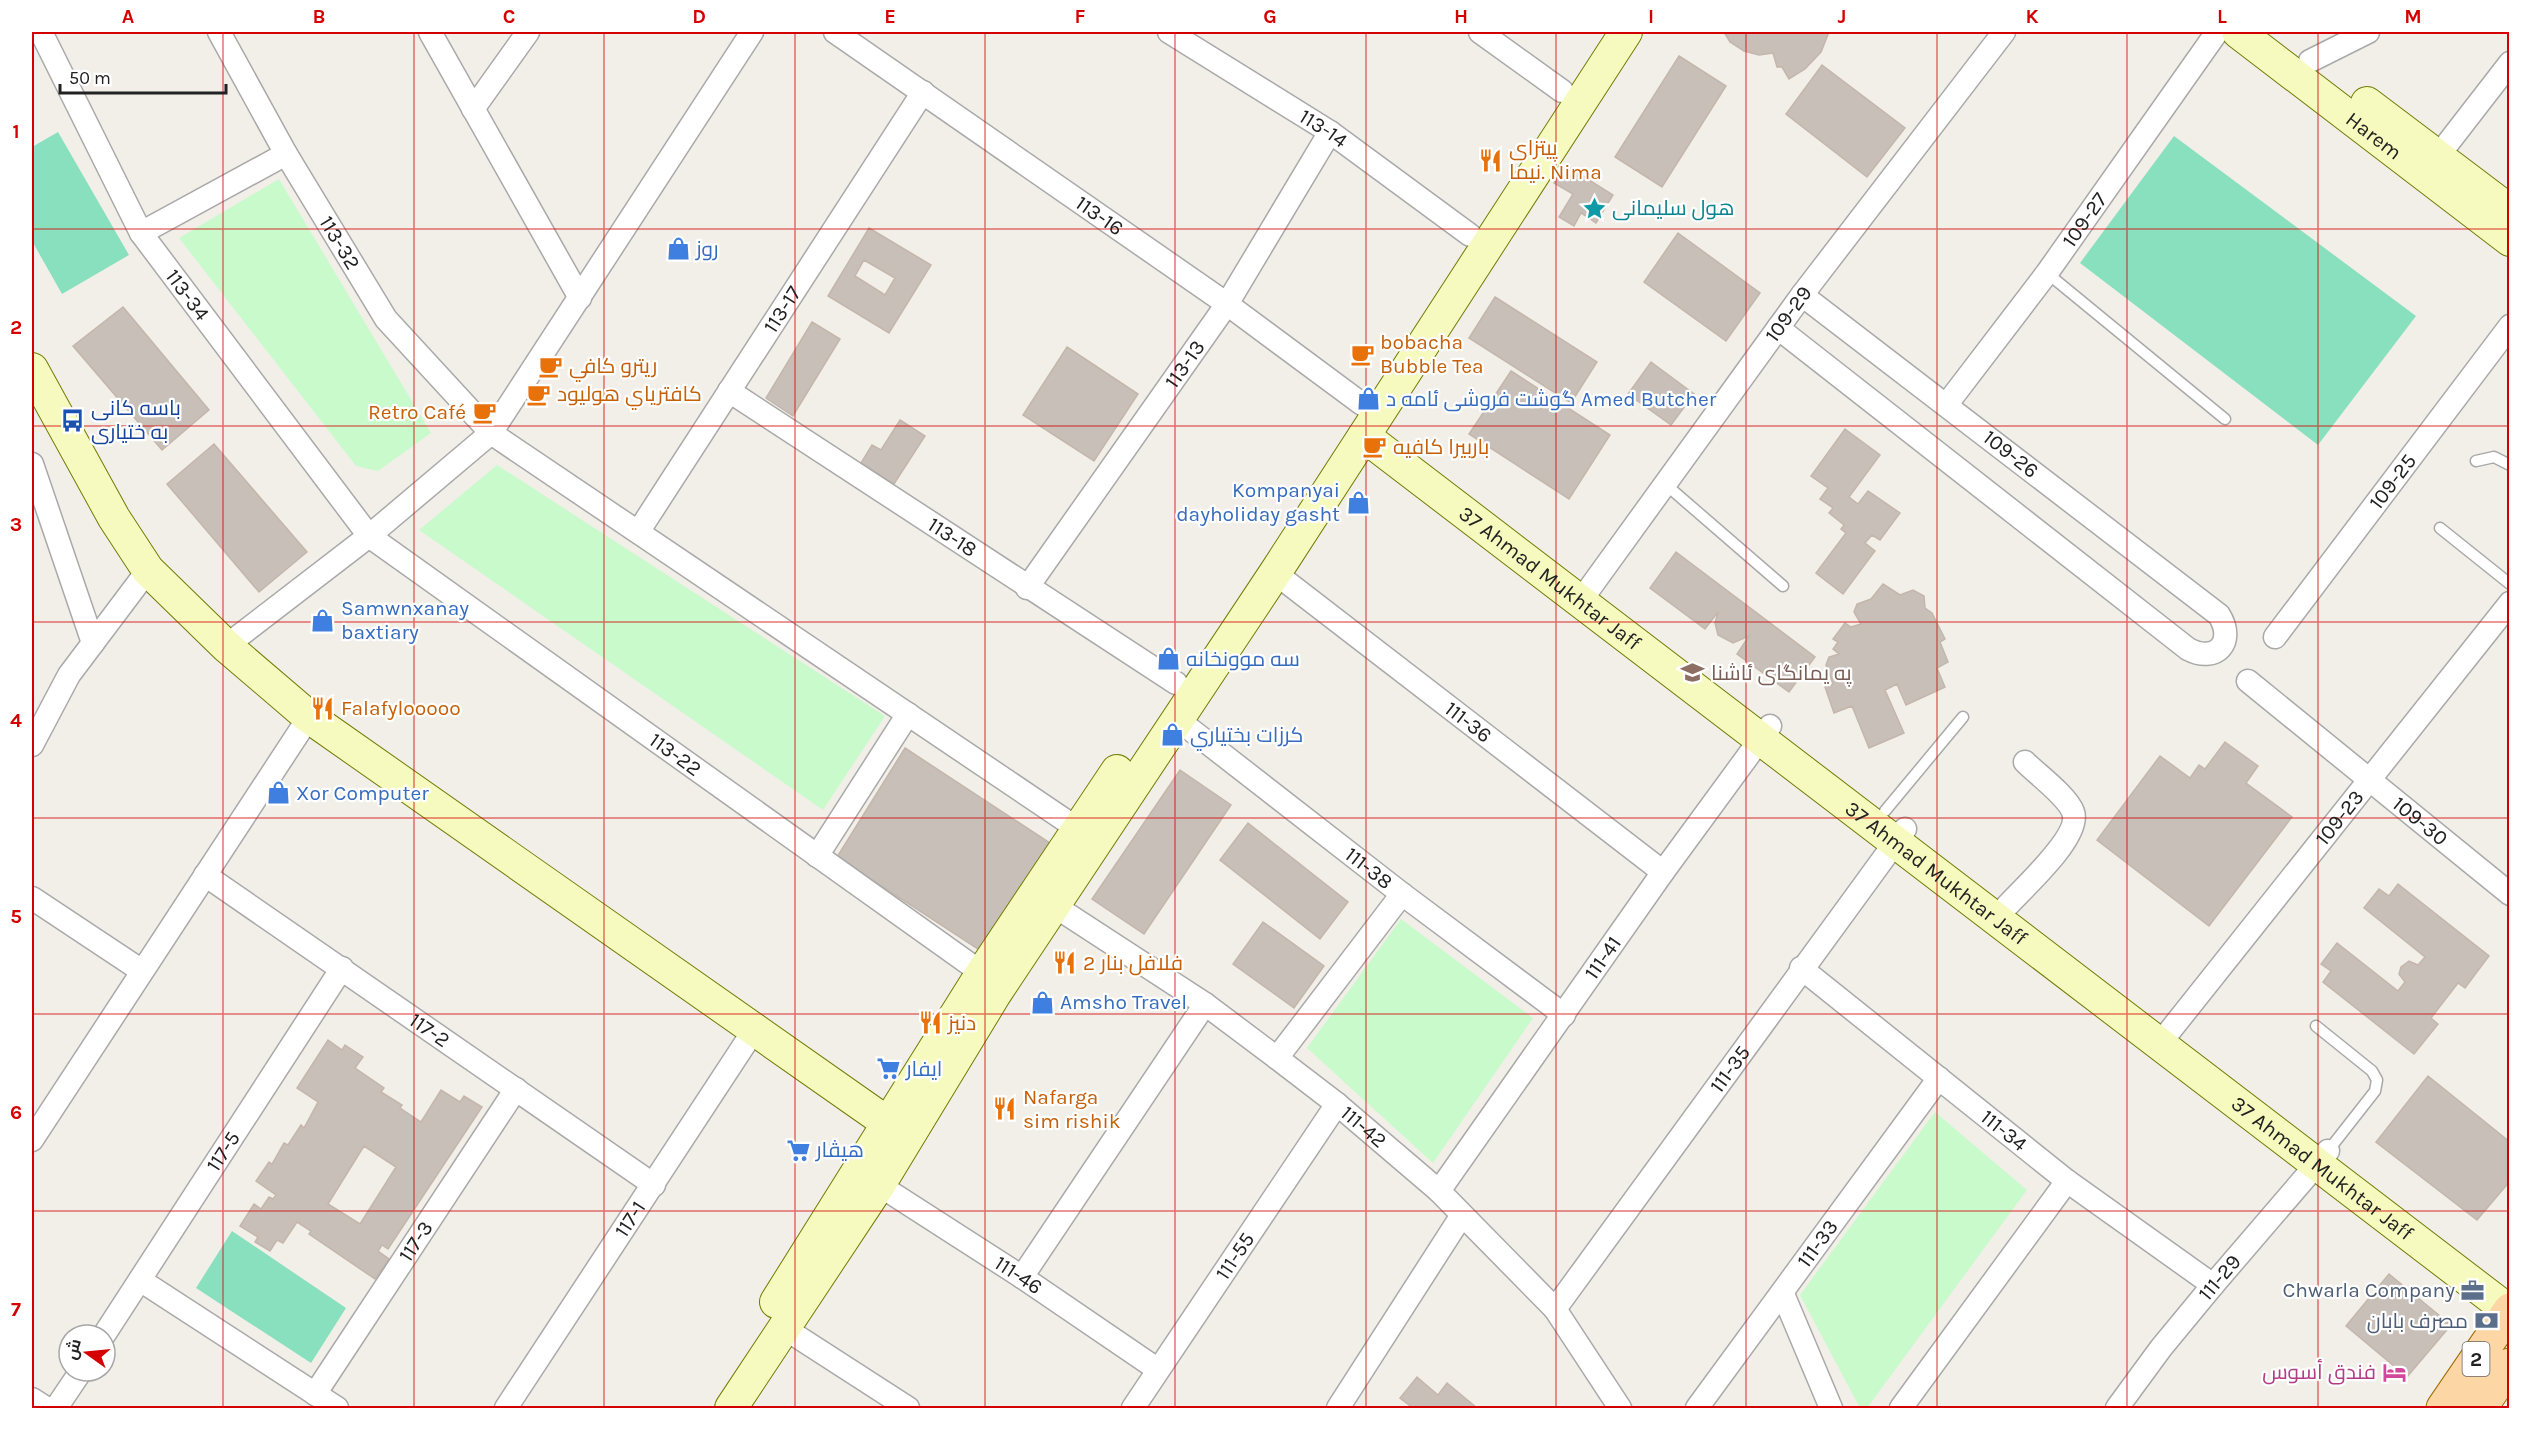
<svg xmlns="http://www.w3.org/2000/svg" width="2541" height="1440" viewBox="0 0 2541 1440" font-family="Karla,Cairo,sans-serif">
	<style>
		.park { fill: #c8facc }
		.pitch { fill: #88e0be }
		.building { fill: #c7bfb8; stroke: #c4b6ab; stroke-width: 1.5; fill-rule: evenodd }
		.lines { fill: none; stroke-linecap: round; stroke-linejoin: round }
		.lane-casing { stroke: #a9a9a9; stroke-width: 13 }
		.street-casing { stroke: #a9a9a9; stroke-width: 25 }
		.secondary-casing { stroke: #707d05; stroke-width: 34 }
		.primary-casing { stroke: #a06b00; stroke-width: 35 }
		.lane { stroke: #fff; stroke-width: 10 }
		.street { stroke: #fff; stroke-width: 22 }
		.secondary { stroke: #f7fabf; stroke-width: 32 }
		.primary { stroke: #fcd6a4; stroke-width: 33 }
		.grid { fill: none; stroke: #d40000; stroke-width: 1.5; stroke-opacity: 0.55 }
		.labels { text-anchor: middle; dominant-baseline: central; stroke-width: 4.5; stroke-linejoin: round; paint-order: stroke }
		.shield { fill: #fff; stroke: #646464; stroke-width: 1.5 }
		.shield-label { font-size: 20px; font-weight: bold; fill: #222 }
		.street-label { font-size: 21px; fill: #222; stroke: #fff }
		.food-label { font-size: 21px; fill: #c56008; stroke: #fff; text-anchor: start }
		.culture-label { font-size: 21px; fill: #0d838f; stroke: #fff; text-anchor: start }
		.shop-label { font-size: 21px; fill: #366cbe; stroke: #fff; text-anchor: start }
		.transit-label { font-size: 21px; fill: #164399; stroke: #fff; text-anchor: start }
		.education-label { font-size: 21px; fill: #785e54; stroke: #fff; text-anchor: start }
		.service-label { font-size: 21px; fill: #4e5e75; stroke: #fff; text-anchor: end }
		.hotel-label { font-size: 21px; fill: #b23c85; stroke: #fff; text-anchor: end }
		.neatline { fill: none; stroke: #d40000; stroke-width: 2 }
		.grid-label { font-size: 20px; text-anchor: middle; font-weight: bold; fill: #d40000 }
	</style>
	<rect width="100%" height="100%" fill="#f2efe9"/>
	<path class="park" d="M279,179L431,433L378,471L356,466L179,238Z
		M497,465L885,716L823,810L419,530Z
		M1401,919L1533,1018L1433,1163L1307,1048Z
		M1935,1112L2027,1190L1867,1408H1860L1800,1295Z"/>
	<path class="pitch" d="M58,132L129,255L62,294L32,241V147Z
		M2174,136L2416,316L2318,445L2080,263Z
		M232,1231L346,1308L311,1363L196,1288Z"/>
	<path class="building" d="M1724,32H1829L1821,52L1805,69L1789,79L1782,67H1777L1773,53L1759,55L1744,51L1730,42Z
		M1679,56L1726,86L1662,187L1615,157Z
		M1822,65L1905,128L1867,177L1786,114Z
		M1565,165L1613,195L1596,223L1581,213L1574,226L1559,217L1573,194L1554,183Z
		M869,228L931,265L889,333L828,296ZM864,260L895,278L885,295L855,276Z
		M1678,233L1760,293L1726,341L1644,282Z
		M1495,297L1597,362L1571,403L1469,338Z
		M123,307L209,410L162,450L73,346Z
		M812,322L840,339L793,416L766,398Z
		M1067,347L1138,394L1094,461L1023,415Z
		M1651,362L1694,394L1671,425L1628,394Z
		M1511,371L1610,435L1569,499L1469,434Z
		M900,420L925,436L894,484L861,463L872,445L881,450Z
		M1845,429L1880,455L1849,497L1858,504L1868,491L1900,513L1880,540L1872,535L1865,543L1875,551L1843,594L1816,573L1846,533L1841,529L1844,525L1829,513L1833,508L1820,499L1828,488L1811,476Z
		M214,444L307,552L259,592L167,484Z
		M1676,552L1815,657L1789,692L1737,654L1749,636L1733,643L1718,635L1715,623L1718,612L1705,629L1650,588Z
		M1883,584L1900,595L1913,590L1924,596L1925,608L1932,613L1945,639L1940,642L1948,662L1937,668L1945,687L1906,705L1897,684L1885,690L1904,733L1869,748L1852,706L1834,713L1825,687L1833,684L1826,665L1829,657L1839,654L1833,649L1838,642L1833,639L1845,623L1851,627L1861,624L1854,612L1857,604L1871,599Z
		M2225,742L2258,766L2246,783L2292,817L2209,926L2097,840L2160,756L2190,778L2199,765L2205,769Z
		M905,748L1053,845L981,951L837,857Z
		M1180,770L1231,805L1144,934L1092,899Z
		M1248,823L1348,902L1320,939L1220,860Z
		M2398,884L2489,956L2465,988L2458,983L2431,1018L2438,1024L2414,1054L2323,982L2331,971L2321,964L2337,943L2398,991L2405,982L2399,974L2401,967L2409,961L2418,965L2425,957L2364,908L2379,889L2389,896Z
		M1263,922L1324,966L1294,1008L1233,964Z
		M328,1040L342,1050L345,1045L363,1057L355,1068L384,1088L381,1092L402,1105L400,1108L421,1122L441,1090L460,1102L464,1096L482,1107L388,1249L382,1245L378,1251L389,1259L375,1279L309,1234L311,1231L297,1222L283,1243L277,1240L270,1251L255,1242L258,1237L240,1226L254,1204L261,1209L269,1197L273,1199L276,1195L256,1181L269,1162L272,1164L284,1143L288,1145L301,1125L304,1128L318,1102L297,1088ZM364,1146L396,1167L360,1224L328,1204Z
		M2428,1076L2510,1142V1181L2477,1220L2376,1142Z
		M2389,1274L2451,1325L2407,1377L2346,1326Z
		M1417,1377L1438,1395L1447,1383L1477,1408H1413L1400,1398Z"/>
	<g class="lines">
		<defs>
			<path id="lane" d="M2047,273L2225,419
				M2476,461L2494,457L2510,465
				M1664,483L1783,586
				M2440,528L2510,584
				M1885,811L1963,717
				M2316,1026L2372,1071L2377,1080L2375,1091L2328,1151"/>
			<g id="street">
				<path id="s1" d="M41,32L141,233L369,536L982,973"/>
				<path id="s2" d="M219,32L286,154L386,319L491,433L1078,829"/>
				<path d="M430,32L580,298"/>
				<path id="s3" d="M835,32L1227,304L1362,404"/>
				<path id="s4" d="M1169,32L1330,132L1470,235"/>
				<path d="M1480,32L1562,91"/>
				<path d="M2310,61L2368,32"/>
				<path d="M473,109L528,32"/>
				<path d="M2438,156L2510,63"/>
				<path d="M141,233L286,154"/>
				<path d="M1778,328L2188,649C2216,664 2236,642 2219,615L1802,295"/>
				<path id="s5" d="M729,391L1176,683"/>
				<path id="s6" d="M1947,404L2047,273L2217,32"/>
				<path d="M32,464L93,643"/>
				<path id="s7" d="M642,526L923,92"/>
				<path id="s8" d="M1275,573L1663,872"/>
				<path id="s9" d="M1027,588L1227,304L1330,132"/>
				<path id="s10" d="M1579,603L1802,295L2004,32"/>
				<path id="s11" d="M2275,637L2510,326"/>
				<path d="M226,646L369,536L491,433L752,32"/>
				<path id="s12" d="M2248,681L2510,894"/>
				<path id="s13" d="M1177,719L1402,894L1564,1015"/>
				<path d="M32,745L69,675L148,570"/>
				<path d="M817,856L908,714"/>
				<path id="s14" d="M205,875L654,1185"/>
				<path d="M32,898L142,971"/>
				<path id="s15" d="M1053,905L1205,1004L1277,1058L1337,1104L1439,1191L1555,1309L1620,1408"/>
				<path d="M2006,907C2022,889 2082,836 2073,812C2068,797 2037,774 2025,762"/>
				<path id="s16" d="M1801,968L2067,1181L2213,1285"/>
				<path id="s17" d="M2169,1032L2510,603"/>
				<path d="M1277,1058L1402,894"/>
				<path d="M32,1140L309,717"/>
				<path id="s18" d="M879,1185L1022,1277L1157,1369"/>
				<path id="s19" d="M1439,1191L1663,872L1770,726"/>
				<path d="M1022,1277L1205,1004"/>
				<path d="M140,1280L337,1408"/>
				<path d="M1783,1294L1831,1408"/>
				<path id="s20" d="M1555,1309L1905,829"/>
				<path d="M784,1328L908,1408"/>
				<path id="s21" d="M104,1335L342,968"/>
				<path id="s22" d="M315,1394L516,1089"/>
				<path d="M32,1399L46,1408"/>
				<path d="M56,1408L81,1371"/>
				<path id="s23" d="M506,1408L754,1030"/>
				<path id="s24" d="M1133,1408L1337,1104"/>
				<path d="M1338,1408L1462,1215"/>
				<path id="s25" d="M1697,1408L1939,1078"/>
				<path d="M1901,1408L2067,1181"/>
				<path id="s26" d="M2117,1408L2161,1348L2213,1285L2328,1151"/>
			</g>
			<g id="secondary">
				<path id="s27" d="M2238,32L2510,240"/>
				<path d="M2367,103L2510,211"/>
				<path d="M32,369L114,518L148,570L226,646L309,717L889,1124"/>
				<path id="s28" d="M1364,436L2509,1311"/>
				<path d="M776,1302L982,973L1117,771"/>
				<path d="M731,1408L879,1185L995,994L1275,573L1626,32"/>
			</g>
			<path id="primary" d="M2443,1408L2510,1310
				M2480,1408L2510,1365"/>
		</defs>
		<use href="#lane" class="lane-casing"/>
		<use href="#street" class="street-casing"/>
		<use href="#secondary" class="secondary-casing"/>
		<use href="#primary" class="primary-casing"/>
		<use href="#lane" class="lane"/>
		<use href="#street" class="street"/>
		<use href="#secondary" class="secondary"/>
		<use href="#primary" class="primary"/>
	</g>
	<path class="grid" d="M223,32V1408M414,32V1408M604,32V1408M795,32V1408M985,32V1408M1175,32V1408M1366,32V1408M1556,32V1408M1746,32V1408M1937,32V1408M2127,32V1408M2318,32V1408M32,229H2510M32,426H2510M32,622H2510M32,818H2510M32,1014H2510M32,1211H2510"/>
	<defs>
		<symbol id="restaurant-bare" viewBox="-9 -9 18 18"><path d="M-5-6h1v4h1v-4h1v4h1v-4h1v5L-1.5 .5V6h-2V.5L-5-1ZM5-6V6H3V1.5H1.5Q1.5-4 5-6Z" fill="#e8710a" stroke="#fff" stroke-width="2.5" paint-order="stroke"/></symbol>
		<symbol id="sight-bare" viewBox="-9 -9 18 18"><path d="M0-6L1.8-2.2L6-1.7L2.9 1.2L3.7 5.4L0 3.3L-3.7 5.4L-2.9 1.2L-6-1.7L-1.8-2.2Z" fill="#0f9aa8" stroke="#fff" stroke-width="2.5" paint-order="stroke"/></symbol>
		<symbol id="shop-bare" viewBox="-9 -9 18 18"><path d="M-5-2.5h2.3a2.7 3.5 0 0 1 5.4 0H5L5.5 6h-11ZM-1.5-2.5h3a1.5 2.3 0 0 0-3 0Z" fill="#3f7fe0" stroke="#fff" stroke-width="2.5" paint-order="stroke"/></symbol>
		<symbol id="cafe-bare" viewBox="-9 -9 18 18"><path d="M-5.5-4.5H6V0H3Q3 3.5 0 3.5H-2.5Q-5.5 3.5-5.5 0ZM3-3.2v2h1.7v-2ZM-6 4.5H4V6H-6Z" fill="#e8710a" stroke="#fff" stroke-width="2.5" paint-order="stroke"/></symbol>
		<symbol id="bus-bare" viewBox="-9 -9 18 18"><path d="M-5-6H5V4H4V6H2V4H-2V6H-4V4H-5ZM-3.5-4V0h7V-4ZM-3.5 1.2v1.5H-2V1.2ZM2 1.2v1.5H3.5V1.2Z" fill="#1a4fb4" stroke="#fff" stroke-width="2.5" paint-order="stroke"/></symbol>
		<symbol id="school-bare" viewBox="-9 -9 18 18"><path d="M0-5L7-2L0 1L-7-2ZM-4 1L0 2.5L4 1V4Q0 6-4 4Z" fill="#8d6e63" stroke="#fff" stroke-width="2.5" paint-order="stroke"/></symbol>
		<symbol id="supermarket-bare" viewBox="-9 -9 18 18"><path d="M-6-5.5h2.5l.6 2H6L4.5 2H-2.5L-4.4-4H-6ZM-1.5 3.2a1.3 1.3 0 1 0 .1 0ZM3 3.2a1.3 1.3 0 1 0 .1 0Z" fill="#3f7fe0" stroke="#fff" stroke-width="2.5" paint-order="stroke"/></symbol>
		<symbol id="office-bare" viewBox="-9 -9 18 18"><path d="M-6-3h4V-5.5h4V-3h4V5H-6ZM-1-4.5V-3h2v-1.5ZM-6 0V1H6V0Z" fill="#5c6f8a" stroke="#fff" stroke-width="2.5" paint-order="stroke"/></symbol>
		<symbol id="bank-bare" viewBox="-9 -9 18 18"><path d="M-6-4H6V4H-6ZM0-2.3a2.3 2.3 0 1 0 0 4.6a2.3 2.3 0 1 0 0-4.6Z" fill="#5c6f8a" stroke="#fff" stroke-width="2.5" paint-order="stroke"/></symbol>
		<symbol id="hotel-bare" viewBox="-9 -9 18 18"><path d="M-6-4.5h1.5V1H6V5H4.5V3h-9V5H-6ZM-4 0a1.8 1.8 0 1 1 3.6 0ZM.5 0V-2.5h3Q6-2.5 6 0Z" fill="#d1479c" stroke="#fff" stroke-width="2.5" paint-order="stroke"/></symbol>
	</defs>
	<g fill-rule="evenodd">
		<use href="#restaurant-bare" x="1474" y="144" width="33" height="33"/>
		<use href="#sight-bare" x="1578" y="192" width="33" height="33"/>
		<use href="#shop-bare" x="662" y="232" width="33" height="33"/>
		<use href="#cafe-bare" x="1346" y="338" width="33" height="33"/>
		<use href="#cafe-bare" x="534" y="350" width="33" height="33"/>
		<use href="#cafe-bare" x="522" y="378" width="33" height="33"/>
		<use href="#shop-bare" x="1352" y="382" width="33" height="33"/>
		<use href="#cafe-bare" x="468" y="396" width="33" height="33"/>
		<use href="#bus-bare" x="56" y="404" width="33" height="33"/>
		<use href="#cafe-bare" x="1358" y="430" width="33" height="33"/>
		<use href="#shop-bare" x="1342" y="486" width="33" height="33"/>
		<use href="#shop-bare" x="306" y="604" width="33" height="33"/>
		<use href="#shop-bare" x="1152" y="642" width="33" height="33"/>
		<use href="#school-bare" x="1676" y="656" width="33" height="33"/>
		<use href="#restaurant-bare" x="306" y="692" width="33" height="33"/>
		<use href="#shop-bare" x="1156" y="718" width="33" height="33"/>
		<use href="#shop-bare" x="262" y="776" width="33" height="33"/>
		<use href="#restaurant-bare" x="1048" y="946" width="33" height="33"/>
		<use href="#shop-bare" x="1026" y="986" width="33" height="33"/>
		<use href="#restaurant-bare" x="914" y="1006" width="33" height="33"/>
		<use href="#supermarket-bare" x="872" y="1052" width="33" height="33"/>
		<use href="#restaurant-bare" x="988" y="1092" width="33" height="33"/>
		<use href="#supermarket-bare" x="782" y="1134" width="33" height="33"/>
		<use href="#office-bare" x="2456" y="1274" width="33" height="33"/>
		<use href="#bank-bare" x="2470" y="1304" width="33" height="33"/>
		<use href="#hotel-bare" x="2378" y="1356" width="33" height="33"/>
	</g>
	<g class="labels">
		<rect class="shield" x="2462.5" y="1342" width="27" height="34" rx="4.5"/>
		<g class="shield-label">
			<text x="2476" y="1359">2</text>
		</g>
		<g class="street-label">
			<text stroke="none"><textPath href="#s4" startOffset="182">113-14</textPath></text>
			<text stroke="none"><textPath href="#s27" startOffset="171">Harem</textPath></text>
			<text stroke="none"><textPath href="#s3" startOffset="322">113-16</textPath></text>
			<text stroke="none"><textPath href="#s6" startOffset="230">109-27</textPath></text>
			<text stroke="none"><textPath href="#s2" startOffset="243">113-32</textPath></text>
			<text stroke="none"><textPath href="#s1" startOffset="302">113-34</textPath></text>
			<text stroke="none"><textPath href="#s7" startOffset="258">113-17</textPath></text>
			<text stroke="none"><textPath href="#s10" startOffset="357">109-29</textPath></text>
			<text stroke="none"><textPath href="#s9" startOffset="274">113-13</textPath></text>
			<text transform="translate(2011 454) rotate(38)">109-26</text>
			<text stroke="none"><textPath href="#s11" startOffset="195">109-25</textPath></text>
			<text stroke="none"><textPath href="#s5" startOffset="267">113-18</textPath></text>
			<text stroke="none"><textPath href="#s28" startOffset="234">37 Ahmad Mukhtar Jaff</textPath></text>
			<text stroke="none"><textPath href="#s8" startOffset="244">111-36</textPath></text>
			<text stroke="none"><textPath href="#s1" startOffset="980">113-22</textPath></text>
			<text stroke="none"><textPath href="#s17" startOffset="274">109-23</textPath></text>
			<text stroke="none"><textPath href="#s12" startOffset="222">109-30</textPath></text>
			<text stroke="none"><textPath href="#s13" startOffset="243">111-38</textPath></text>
			<text stroke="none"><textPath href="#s28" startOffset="720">37 Ahmad Mukhtar Jaff</textPath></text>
			<text stroke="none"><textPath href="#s19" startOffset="285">111-41</textPath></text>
			<text stroke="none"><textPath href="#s14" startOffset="273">117-2</textPath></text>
			<text stroke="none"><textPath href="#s20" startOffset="297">111-35</textPath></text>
			<text stroke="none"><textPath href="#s15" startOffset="382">111-42</textPath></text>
			<text stroke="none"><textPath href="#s16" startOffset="260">111-34</textPath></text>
			<text stroke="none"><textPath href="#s21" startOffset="219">117-5</textPath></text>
			<text stroke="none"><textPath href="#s28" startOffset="1206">37 Ahmad Mukhtar Jaff</textPath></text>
			<text stroke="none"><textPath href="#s23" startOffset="226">117-1</textPath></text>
			<text stroke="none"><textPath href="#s22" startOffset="183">117-3</textPath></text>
			<text stroke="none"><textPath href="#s25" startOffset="204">111-33</textPath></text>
			<text stroke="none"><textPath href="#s24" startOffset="183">111-55</textPath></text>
			<text stroke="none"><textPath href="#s18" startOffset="166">111-46</textPath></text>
			<text stroke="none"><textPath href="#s26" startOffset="166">111-29</textPath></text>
		</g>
		<g class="food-label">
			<text x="1509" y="148">پیتزای<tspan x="1509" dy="24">نیما. Nima</tspan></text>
			<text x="1380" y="342">bobacha<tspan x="1380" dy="24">Bubble Tea</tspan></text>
			<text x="569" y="366">ريترو كافي</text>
			<text x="557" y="394">كافترياي هوليود</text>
			<text x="466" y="412" text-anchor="end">Retro Café</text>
			<text x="1393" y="447">باربيرا كافيه</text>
			<text x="341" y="708">Falafylooooo</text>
			<text x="1083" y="963">فلافل بنار 2</text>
			<text x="948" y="1023">دنيز</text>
			<text x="1023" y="1097">Nafarga<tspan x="1023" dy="24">sim rishik</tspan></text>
		</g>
		<g class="culture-label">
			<text x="1612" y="208">هول سليمانى</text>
		</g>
		<g class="shop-label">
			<text x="696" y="249">روز</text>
			<text x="1386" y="399">گوشت فروشی ئامه د Amed Butcher</text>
			<text x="1340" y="490" text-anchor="end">Kompanyai<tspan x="1340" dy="24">dayholiday gasht</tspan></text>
			<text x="341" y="608">Samwnxanay<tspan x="341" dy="24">baxtiary</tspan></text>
			<text x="1186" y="659">سه موونخانه</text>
			<text x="1190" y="735">كرزات بختياري</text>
			<text x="296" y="793">Xor Computer</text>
			<text x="1060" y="1002">Amsho Travel</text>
			<text x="906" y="1069">ايفار</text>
			<text x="816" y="1150">هيڤار</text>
		</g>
		<g class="transit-label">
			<text x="91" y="408">باسه كانى<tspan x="91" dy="24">به ختيارى</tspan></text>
		</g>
		<g class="education-label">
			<text x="1711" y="673">په یمانگای ئاشنا</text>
		</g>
		<g class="service-label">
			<text x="2455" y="1290">Chwarla Company</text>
			<text x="2468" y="1321">مصرف بابان</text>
		</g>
		<g class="hotel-label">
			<text x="2376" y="1372">فندق أسوس</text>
		</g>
	</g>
	<rect width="2541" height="1440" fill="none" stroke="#ffffff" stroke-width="66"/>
	<g transform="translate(87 1353) rotate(285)"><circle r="28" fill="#ffffff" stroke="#a7a7a7" stroke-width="1.5"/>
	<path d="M0-4.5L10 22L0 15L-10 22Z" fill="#d40000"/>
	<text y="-9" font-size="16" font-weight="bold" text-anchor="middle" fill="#222222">ش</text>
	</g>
	<path d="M60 84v9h166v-9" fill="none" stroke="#222222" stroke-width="3"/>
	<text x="69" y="84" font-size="18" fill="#222222" stroke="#ffffff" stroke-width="4.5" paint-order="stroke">50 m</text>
	<rect x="33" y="33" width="2475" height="1374" class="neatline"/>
	<g class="grid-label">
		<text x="128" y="23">A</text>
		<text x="319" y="23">B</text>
		<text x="509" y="23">C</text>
		<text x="699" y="23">D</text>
		<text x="890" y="23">E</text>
		<text x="1080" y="23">F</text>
		<text x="1270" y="23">G</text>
		<text x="1461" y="23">H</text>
		<text x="1651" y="23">I</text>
		<text x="1842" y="23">J</text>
		<text x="2032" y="23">K</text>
		<text x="2222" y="23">L</text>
		<text x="2413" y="23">M</text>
		<text x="16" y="138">1</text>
		<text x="16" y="334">2</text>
		<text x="16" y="531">3</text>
		<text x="16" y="727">4</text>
		<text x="16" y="923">5</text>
		<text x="16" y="1119">6</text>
		<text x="16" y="1316">7</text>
	</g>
</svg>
